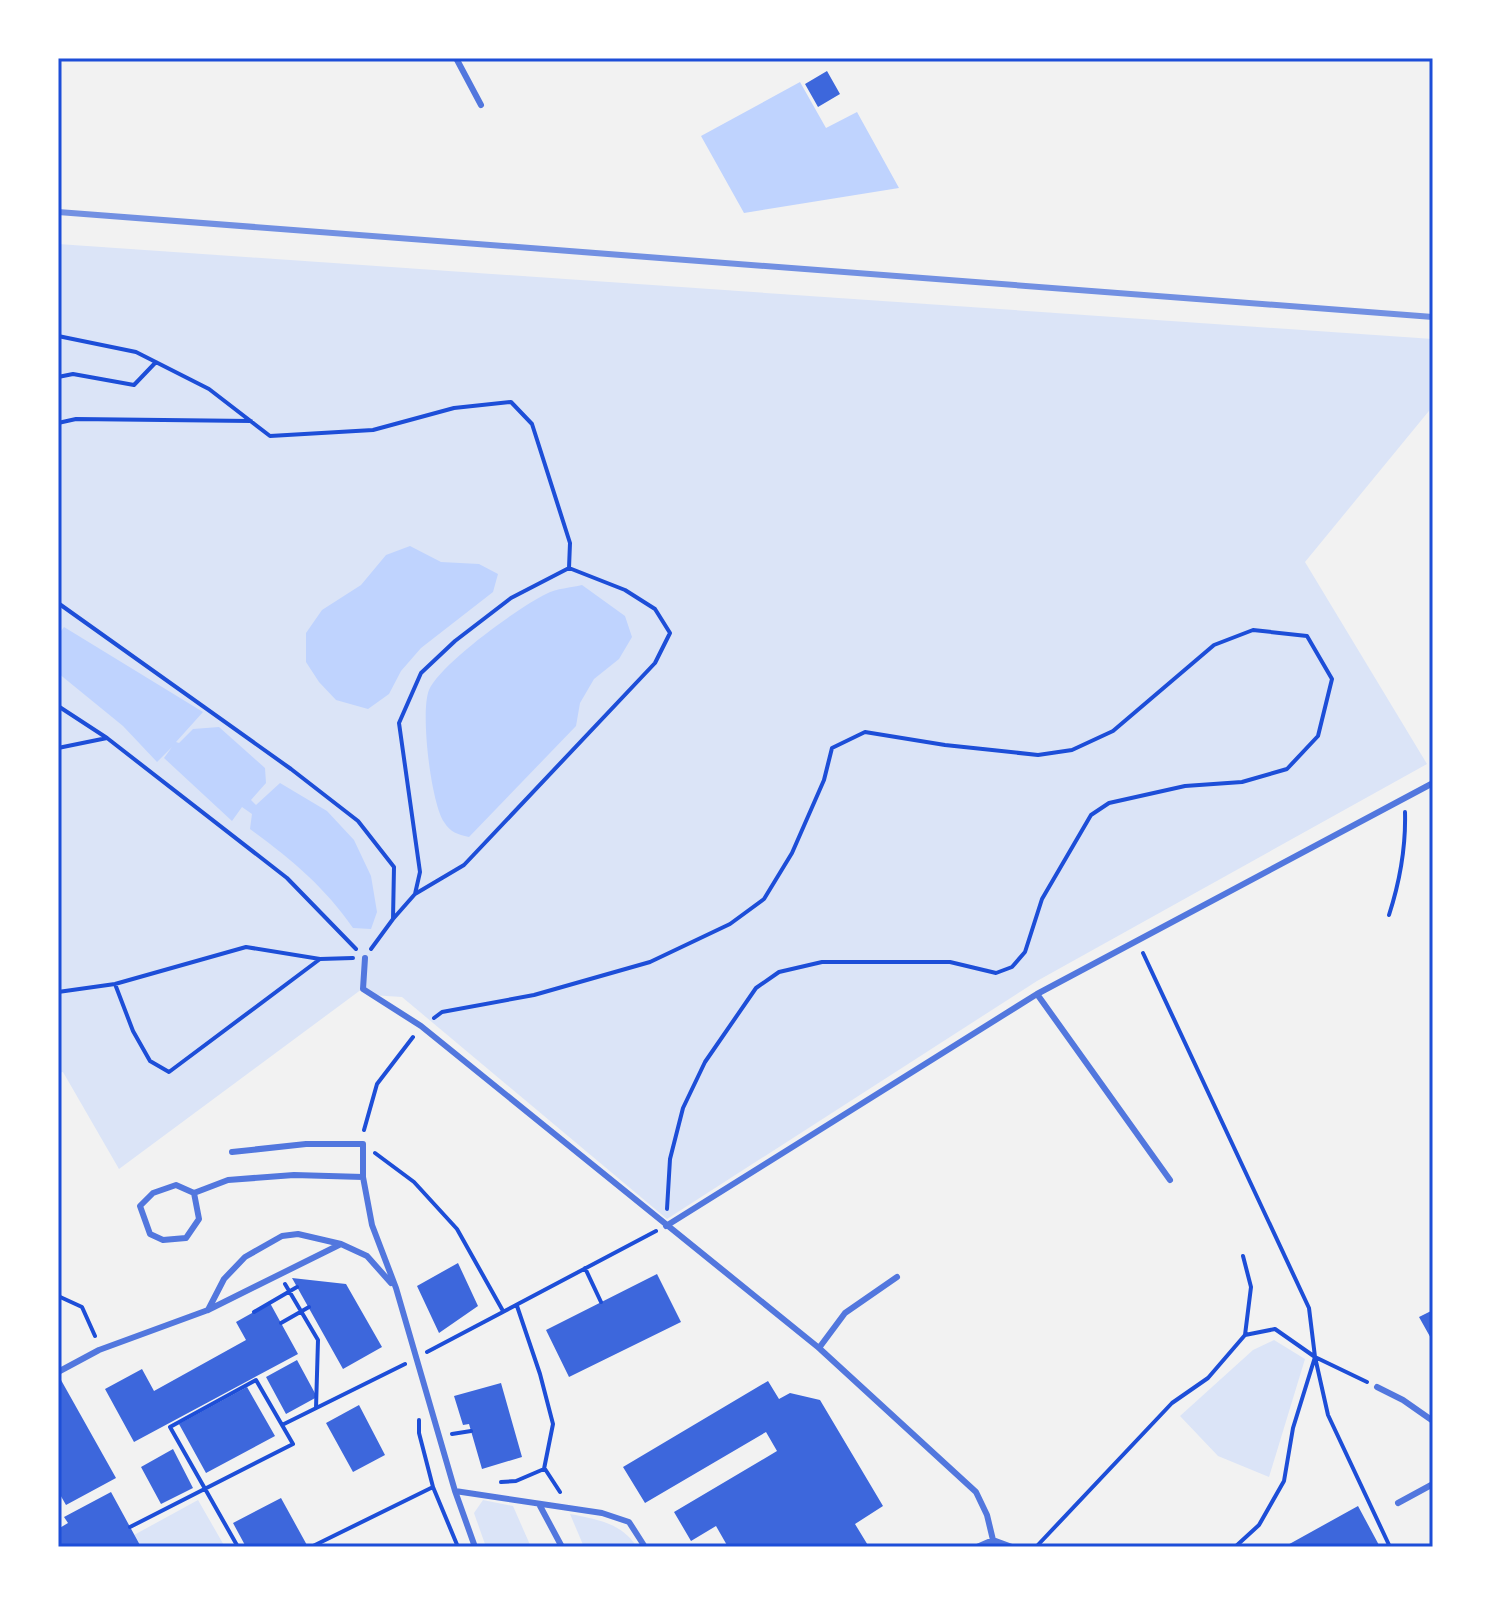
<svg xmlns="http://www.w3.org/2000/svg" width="1491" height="1605" viewBox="0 0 1491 1605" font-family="Montserrat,sans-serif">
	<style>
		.green { fill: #dbe4f7 }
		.water { fill: #bfd3fe }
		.building { fill: #3d67dc }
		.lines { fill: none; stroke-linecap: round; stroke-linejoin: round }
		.path { stroke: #1d4ed8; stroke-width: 4 }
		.service { stroke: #5277de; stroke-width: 6 }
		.rail { stroke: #7290e2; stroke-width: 6 }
		.neatline { fill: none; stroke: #1d4ed8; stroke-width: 3 }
	</style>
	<rect width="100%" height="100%" fill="#f2f2f2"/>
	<path class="green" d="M58,244L1433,339V406L1305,562L1427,764L1037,981L667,1219L402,997L371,995L362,989L119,1169L63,1072L58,1073Z
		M1274,1340L1305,1359L1269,1477L1218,1456L1180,1416L1253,1350Z
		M198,1500L225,1547H141L134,1535Z
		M483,1500L513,1506L531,1547H486L474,1513Z
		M570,1514C596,1519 622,1523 637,1547H584Z"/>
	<path class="water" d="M800,82L826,128L857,112L899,188L744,213L701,136Z
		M410,546L441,562L479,564L498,574L493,592L421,648L401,671L389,694L368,709L336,700L319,682L306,662V633L322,610L361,585L386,555Z
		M582,585L625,616L632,637L619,659L594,679L580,703L576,726L469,837C457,834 451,833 444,822C431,803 420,712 429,690C440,664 519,607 546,594C557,588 571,588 582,585Z
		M64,627L203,712L176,742L179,743L193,729L219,727L265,768L266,783L251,800L256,805L280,783L327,811L354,840L371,876L377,912L371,929L353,928C325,887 290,858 250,829L252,814L242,807L232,821L164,758L172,747L157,762L123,726L58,673V635Z"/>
	<path class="building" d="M827,71L840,94L818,107L805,84Z
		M458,1263L478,1306L439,1333L417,1286Z
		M657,1274L681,1322L569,1377L546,1330Z
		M292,1278L346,1284L382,1347L343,1369Z
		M270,1303L298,1354L134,1442L105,1389L142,1369L154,1391L246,1340L236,1322Z
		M1433,1310V1342L1419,1317Z
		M297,1360L317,1397L286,1414L266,1377Z
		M61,1380L116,1478L66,1505L58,1491V1382Z
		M768,1381L779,1399L790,1393L820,1400L883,1506L855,1524L869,1547H728L716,1526L691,1541L674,1512L777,1451L766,1432L645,1503L623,1467Z
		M501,1383L522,1457L482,1469L469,1424L463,1425L454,1396Z
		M247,1387L275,1436L206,1473L179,1424Z
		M359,1405L385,1455L353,1472L326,1423Z
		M173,1449L193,1488L161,1504L141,1467Z
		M111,1492L141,1547H58V1529L68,1523L64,1517Z
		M281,1498L308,1547H246L233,1523Z
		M1358,1506L1380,1547H1284Z"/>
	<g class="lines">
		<path class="path" d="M58,336L136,352L209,389L270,436L373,430L454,408L511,402L532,424L570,543L569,568L511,598L455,641L421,673L399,723L420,872L415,894L393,919
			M58,377L73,374L134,385L156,362
			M58,423L76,419L251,421
			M58,603L291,769L358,821L394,867L393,919L371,949
			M58,706L107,738
			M58,748L107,738L287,878L356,949
			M415,894L464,865L655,663L670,633L655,609L625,590L569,568
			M1389,915C1400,881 1406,849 1405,812
			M1143,953L1309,1308L1315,1357L1293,1428L1284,1481L1259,1525L1235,1547
			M115,984L133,1031L150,1061L169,1072L320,959
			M58,992L115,984L246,947L320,959L353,958
			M434,1018L442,1012L534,995L650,962L730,924L764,899L792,853L824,780L832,748L865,732L945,745L1038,755L1072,750L1113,731L1214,645L1253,630L1307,636L1332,679L1318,736L1287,769L1242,782L1185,786L1109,803L1091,815L1042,899L1025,952L1012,967L996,973L950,962H822L779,972L756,988L705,1062L683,1108L670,1159L667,1209
			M364,1130L377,1084L413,1037
			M375,1153L414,1182L457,1229L503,1311
			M585,1268L601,1302
			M285,1284L318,1340L316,1408
			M58,1296L82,1307L95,1336
			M254,1312L297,1287
			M281,1323L309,1307
			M1245,1335L1275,1329L1315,1357L1328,1415L1390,1547
			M427,1352L656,1231
			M1315,1357L1367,1382
			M419,1420V1433L433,1487
			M282,1425L405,1364
			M452,1434L471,1431
			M545,1469L560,1492
			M501,1482L516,1481L544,1469L553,1424L540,1374L517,1306
			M130,1527L293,1444L256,1380L170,1427L238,1547
			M311,1547L433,1487L458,1547
			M1036,1547L1172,1403L1208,1378L1245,1335L1251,1287L1243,1256"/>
		<path class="service" d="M456,58L481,105
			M365,958L363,989L421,1026L819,1348L976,1492L987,1515L993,1540
			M1037,994L1170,1180
			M232,1152L306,1144H363V1177
			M194,1193L199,1219L186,1238L163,1240L150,1234L140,1206L153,1193L176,1185L194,1193L228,1180L294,1175L363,1177L372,1225L396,1288L455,1491L475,1547
			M666,1226L1037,994L1433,783
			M208,1310L224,1279L245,1257L282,1236L298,1234L341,1244
			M819,1348L845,1313L897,1277
			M58,1372L99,1350L208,1310L341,1244L367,1256L391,1283
			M1377,1387L1403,1400L1433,1421
			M455,1491L602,1513L629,1522L645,1547
			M1398,1503L1433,1484
			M539,1504L562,1547
			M977,1547L993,1540L1012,1547"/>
		<path class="rail" d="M58,212L1433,317"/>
	</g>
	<rect width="1491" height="1605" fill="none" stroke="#ffffff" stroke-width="120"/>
	<rect x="60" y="60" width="1371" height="1485" class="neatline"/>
</svg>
